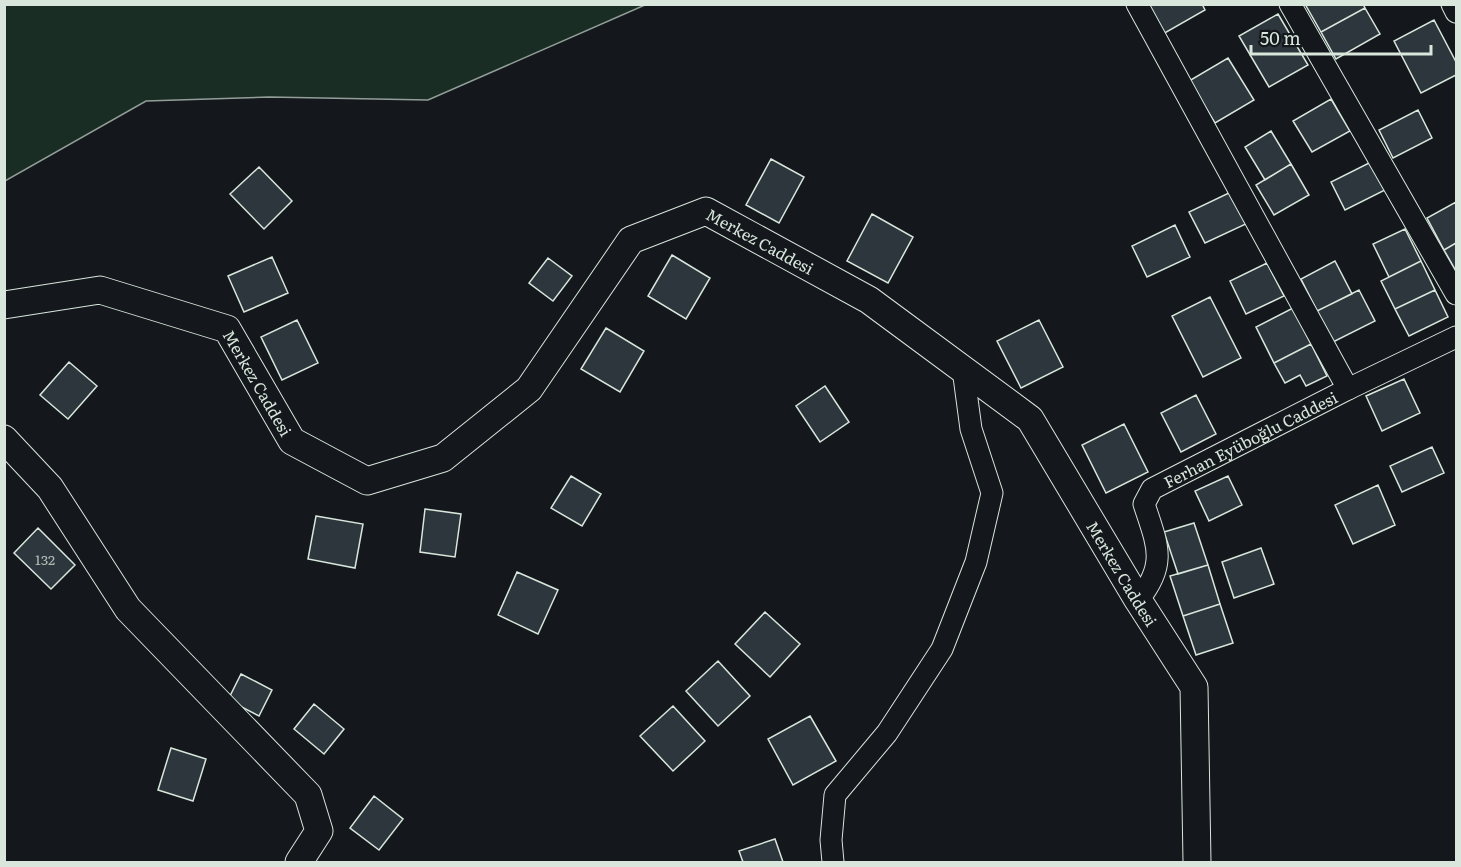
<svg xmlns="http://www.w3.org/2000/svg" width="1461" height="867" viewBox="0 0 1461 867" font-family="Literata,serif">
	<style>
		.green { fill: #1a2d24; stroke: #939e99; stroke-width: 1.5 }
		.building { fill: #2c363c; stroke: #d8e6dc; stroke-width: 1.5 }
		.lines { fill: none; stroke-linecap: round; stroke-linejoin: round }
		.minor-casing { stroke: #d8e6dc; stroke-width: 23 }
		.tertiary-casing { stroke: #d8e6dc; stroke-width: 29 }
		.minor { stroke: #14181c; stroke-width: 21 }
		.tertiary { stroke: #14181c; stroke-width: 27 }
		.labels { text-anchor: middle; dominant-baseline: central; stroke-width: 4.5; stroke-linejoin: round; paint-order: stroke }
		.number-label { font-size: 14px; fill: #adbab4 }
		.street-label { font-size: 16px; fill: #d8e6dc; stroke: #14181c }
	</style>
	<rect width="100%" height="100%" fill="#14181c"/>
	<path class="green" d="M5,4H645V5L428,100L269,97L146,101L5,181Z"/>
	<path class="building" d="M1147,4H1202L1205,10L1163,34Z
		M1305,4H1363L1365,8L1321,32Z
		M1365,8L1380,34L1336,59L1321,32Z
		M1278,14L1308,65L1269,87L1239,36Z
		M1434,20L1456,62V75L1421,93L1394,41Z
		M1228,58L1254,100L1215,123L1189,81Z
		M1331,99L1350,131L1312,152L1293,121Z
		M1418,110L1432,138L1393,158L1379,130Z
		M1271,131L1291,164L1265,180L1245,147Z
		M771,159L804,177L779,223L746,205Z
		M1371,162L1385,190L1345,210L1331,182Z
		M1291,164L1309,195L1274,215L1256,185Z
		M259,167L292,201L264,229L230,194Z
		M1233,191L1248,223L1205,243L1189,212Z
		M1456,202V243L1444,250L1427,218Z
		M872,214L913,237L888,283L847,261Z
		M1175,225L1190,257L1147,277L1132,246Z
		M1405,229L1421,261L1389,277L1373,244Z
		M1456,243V271L1444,250Z
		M672,255L710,278L686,319L648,296Z
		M272,257L288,293L244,312L228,276Z
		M548,258L572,276L553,301L529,283Z
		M1335,261L1352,294L1317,311L1301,279Z
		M1421,261L1435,290L1395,309L1381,281Z
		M1267,263L1284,296L1246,314L1230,281Z
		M1359,290L1375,321L1333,342L1317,311Z
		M1435,290L1448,317L1409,336L1395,309Z
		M1210,297L1241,358L1203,377L1172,316Z
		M1293,308L1311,344L1274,363L1256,327Z
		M297,320L318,363L282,380L261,337Z
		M1039,320L1063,367L1021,388L997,341Z
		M606,328L644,351L620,392L581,369Z
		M1311,344L1327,376L1306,386L1300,375L1285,383L1274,363Z
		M69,362L97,386L68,419L40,395Z
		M1404,379L1420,413L1382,431L1366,396Z
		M825,386L849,422L820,442L796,406Z
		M1196,395L1216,434L1181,452L1161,413Z
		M1124,424L1148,472L1106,493L1082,445Z
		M1432,447L1444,473L1402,492L1390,466Z
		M571,476L601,494L582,526L551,508Z
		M1228,476L1242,505L1209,521L1195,491Z
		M1378,485L1395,525L1353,544L1335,505Z
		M425,509L461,514L455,557L420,552Z
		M316,516L363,524L355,568L308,559Z
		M1194,523L1208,565L1178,574L1164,532Z
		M38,528L75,565L51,589L14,553Z
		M1261,548L1274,584L1234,598L1222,562Z
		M1208,565L1220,604L1183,616L1170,576Z
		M517,572L558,590L538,634L498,615Z
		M1220,604L1233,643L1196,655L1183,616Z
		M765,612L800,644L770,677L735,644Z
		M718,661L750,696L718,726L686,691Z
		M241,674L272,690L259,716L228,700Z
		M314,704L344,729L324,754L294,729Z
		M673,706L705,741L673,771L640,736Z
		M810,716L836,761L793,785L768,739Z
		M171,748L206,759L193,801L158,790Z
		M374,796L403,819L379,850L350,828Z
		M775,839L783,862H743L739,851Z"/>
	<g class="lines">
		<defs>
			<g id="minor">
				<path d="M1137,4L1348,389"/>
				<path d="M1290,4L1456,294"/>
				<path d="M1452,4L1456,12"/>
				<path id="s1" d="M1138,600C1168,564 1157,544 1144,504L1152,489L1348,389L1456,337"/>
				<path d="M833,862L831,840L835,795L887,733L942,649L976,562L992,493L971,429L963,369"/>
			</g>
			<g id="tertiary">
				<path id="s2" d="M4,305L100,290L227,329L292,441L367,481L443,458L529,389L631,240L706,211L869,300L1030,419L1138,600L1194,687L1197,862"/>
				<path d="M4,439L50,488L128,609L308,795L319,831L299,862"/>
			</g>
		</defs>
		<use href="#minor" class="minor-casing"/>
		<use href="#tertiary" class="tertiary-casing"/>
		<use href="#minor" class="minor"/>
		<use href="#tertiary" class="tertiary"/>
	</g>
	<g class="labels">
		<g class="number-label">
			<text x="45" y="559">132</text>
		</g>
		<g class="street-label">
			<text stroke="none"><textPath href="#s2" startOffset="957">Merkez Caddesi</textPath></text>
			<text stroke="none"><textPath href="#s2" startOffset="292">Merkez Caddesi</textPath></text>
			<text stroke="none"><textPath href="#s1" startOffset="230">Ferhan Eyüboğlu Caddesi</textPath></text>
			<text stroke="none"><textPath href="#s2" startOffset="1461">Merkez Caddesi</textPath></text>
		</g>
	</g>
	<rect width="1461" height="867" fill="none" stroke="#d8e6dc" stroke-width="12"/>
	<path d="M1251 45v9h180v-9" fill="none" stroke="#d8e6dc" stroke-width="3"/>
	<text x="1260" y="45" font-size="18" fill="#d8e6dc" stroke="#14181c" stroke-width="4.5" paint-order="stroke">50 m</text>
</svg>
